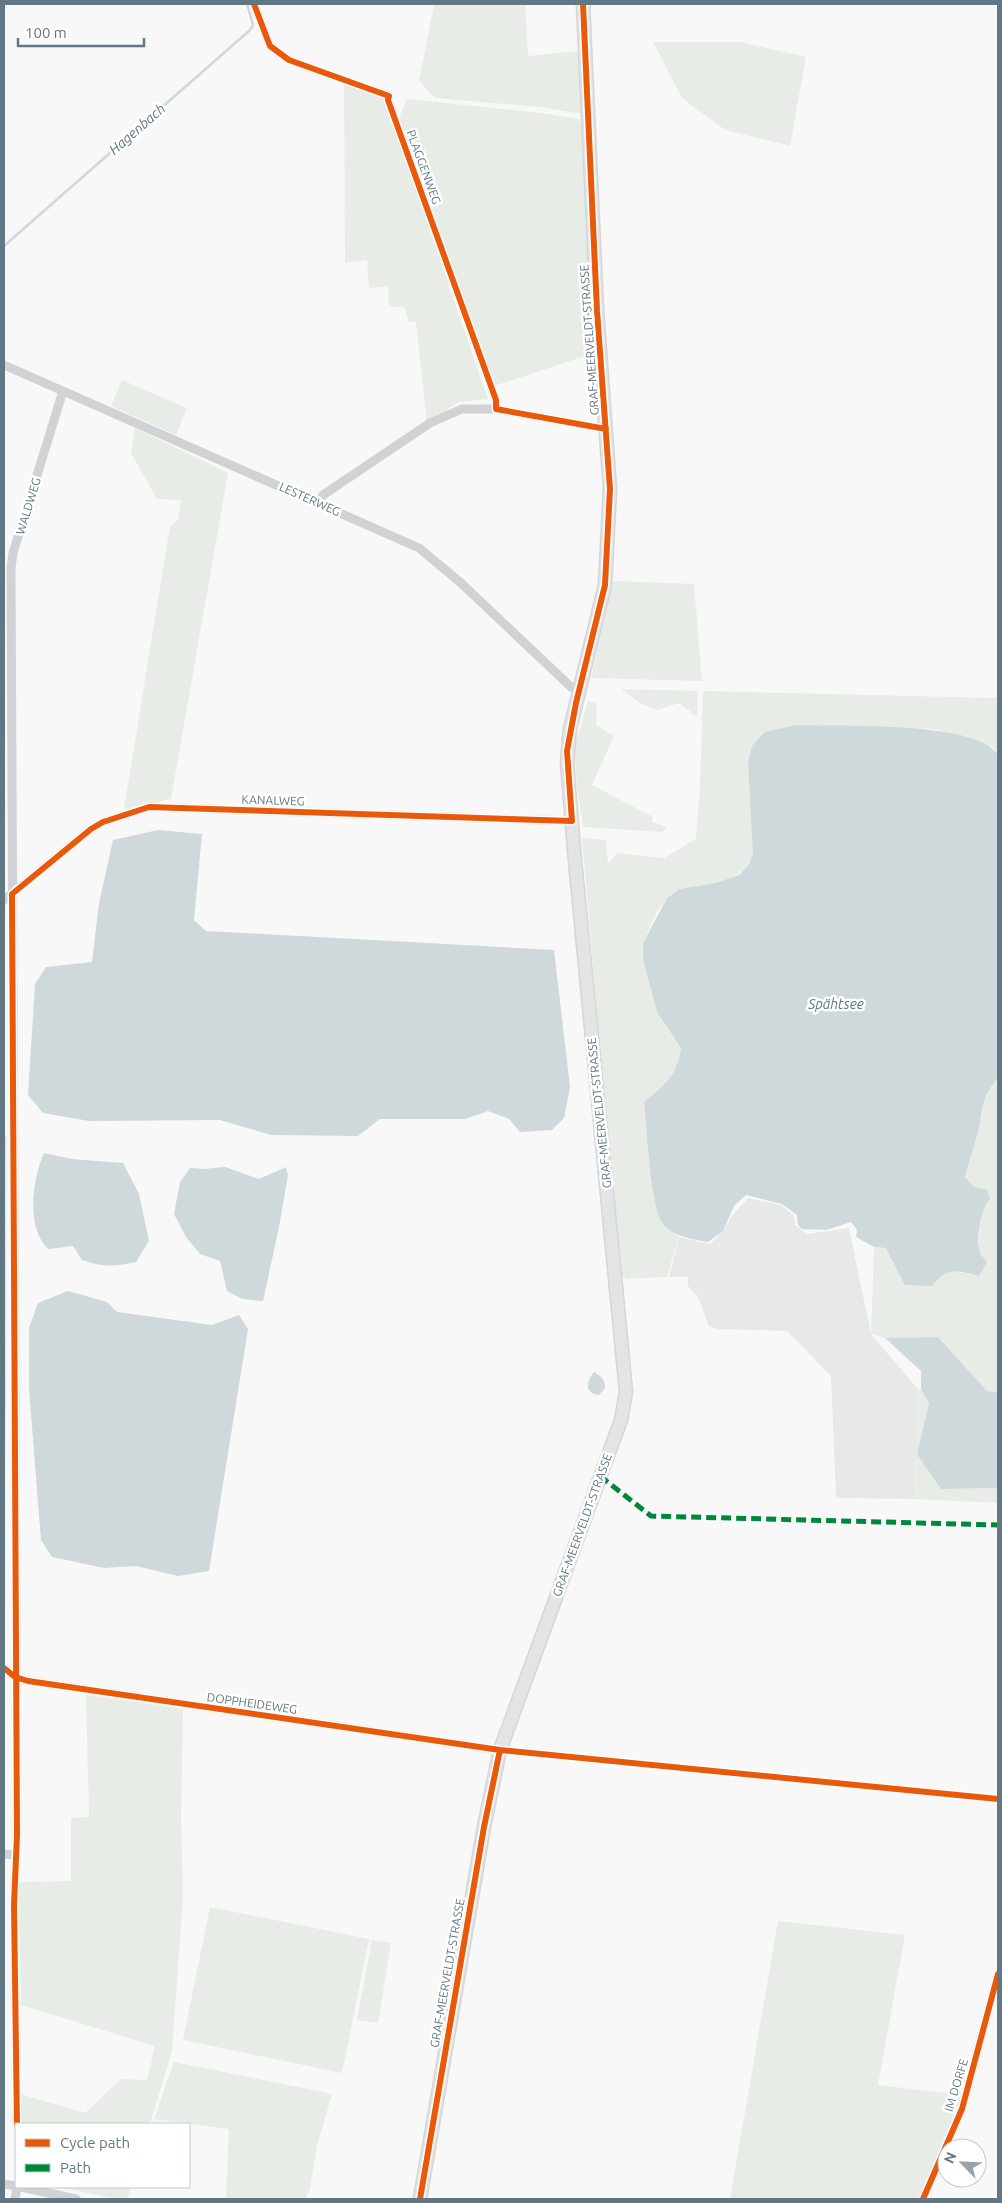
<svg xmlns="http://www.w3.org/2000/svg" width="1002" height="2203" viewBox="0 0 1002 2203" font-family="Ubuntu,sans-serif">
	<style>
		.built { fill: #e7e9e9 }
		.green { fill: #e8ece6 }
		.water { fill: #cfd8db }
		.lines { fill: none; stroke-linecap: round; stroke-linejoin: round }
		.stream { stroke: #cfd8db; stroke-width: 2.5 }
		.secondary-casing { stroke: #d5d6d7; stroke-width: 15 }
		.street { stroke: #d1d2d3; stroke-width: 9 }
		.secondary { stroke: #e3e4e4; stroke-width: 12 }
		.quiet { stroke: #00873e; stroke-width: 5; stroke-dasharray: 10 5; stroke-linecap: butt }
		.cycleway-casing { stroke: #fff; stroke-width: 9 }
		.cycleway { stroke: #e8590c; stroke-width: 6 }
		.labels { text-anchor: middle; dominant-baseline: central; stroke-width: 5; stroke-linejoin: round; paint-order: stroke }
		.street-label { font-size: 12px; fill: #627784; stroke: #fff }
		.water-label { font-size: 14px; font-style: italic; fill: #5e777e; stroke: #fff }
	</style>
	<rect width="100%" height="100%" fill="#f8f8f8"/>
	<path class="built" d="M748,1198L781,1205L794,1216L795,1225L807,1234L849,1228L871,1334L917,1388L915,1499L836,1498L831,1376L787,1331L717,1329L709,1326L698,1297L688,1286V1277H669L679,1237L710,1244L723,1231L731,1217Z"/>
	<path class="green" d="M434,4H525L528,56L578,51L583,114L540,107L435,98L419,81Z
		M653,42H740L806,57L790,146L725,130L682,98Z
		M344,84L384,97L488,399L459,402L427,423L416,322H409L404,307H389L388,286L369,288L367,260L345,263Z
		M407,99L541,113L579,119L583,128L586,234L594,353L494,386L399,118Z
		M122,380L187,408L176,435L111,406Z
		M135,428L228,473L171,799L124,809L170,526L178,520L181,500L157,499L131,453Z
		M613,581L694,584L702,681L591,678Z
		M621,689L698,691L697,717L679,703L657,710L640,703Z
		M703,691L998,698V755L993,748L968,737L933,729L797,725L752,746L748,762L754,853C743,879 724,882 698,886C692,887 684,887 679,889C660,898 651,925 643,943L657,1012L681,1048C677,1076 665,1085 644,1102L663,1223L679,1236L667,1277L627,1279L622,1276L619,1269L582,838L606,840L608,863L618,853L664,858L696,839L700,786Z
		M588,701L597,704L596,725L614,736L592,785L653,817L652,822L667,827L662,832L583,827L577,786L574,750Z
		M998,1078V1392L987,1391L938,1337L885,1338L871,1334L874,1247L886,1248L940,1275L955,1271L979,1276V1223L987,1190L974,1187L965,1177C968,1163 972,1152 976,1139C984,1113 978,1101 998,1078Z
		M4,1136H7L5,1655L4,1653Z
		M917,1388L921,1389L929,1403L918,1454L941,1489L998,1488V1503L915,1499Z
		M86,1695L183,1709L181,1817L183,1898L172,2051L150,2124H21L20,2094L85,2113L121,2079L147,2080L155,2046L21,2005L19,1882L71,1881V1818L89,1817Z
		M210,1907L369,1939L342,2073L183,2040Z
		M778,1921L905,1935L878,2085L962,2095L919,2199H730Z
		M372,1940L391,1943L378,2023L357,2020Z
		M174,2062L332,2094L317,2146L310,2189L305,2199H226L229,2129L154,2119Z
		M59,2187H131L127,2199H115Z"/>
	<path class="water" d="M797,725C839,727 976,720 998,755V1078C978,1101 984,1113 976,1139C973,1152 968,1163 965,1177L974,1187L987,1190L990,1198C981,1210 975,1237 980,1252C981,1255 985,1259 987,1262L979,1276C958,1271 947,1266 932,1286L905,1285L886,1248L874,1247L856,1237L857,1230L851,1222L826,1230L802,1229L798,1225L797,1215L782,1204L746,1195L734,1206L723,1231L708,1242C692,1239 674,1237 663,1224C650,1207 647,1126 644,1102C665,1085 677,1076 681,1048L657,1012L643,959V943L667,898L679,889L716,883L739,875L749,864L753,853L748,762L752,746L765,732Z
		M158,830L202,834L194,920L206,931L554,950L570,1087L564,1118L552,1130L520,1132L509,1119L488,1111L465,1119H380L358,1136L271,1135L220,1120L89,1121L43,1113L28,1095L35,984L46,967L92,962L99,903L113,840Z
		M44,1153L72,1159L123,1163L139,1194L149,1241L136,1262C115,1267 103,1267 82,1260L73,1246L48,1249C26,1228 32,1180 44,1153Z
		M225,1167L259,1179L286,1167L288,1175L279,1227L263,1301L242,1299L227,1291L220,1261L200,1254L186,1237L174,1214L180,1182L190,1168L204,1169Z
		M68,1291L107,1302L117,1312L212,1325L239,1315L248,1329L209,1571L178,1576L136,1566L104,1568L52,1557L41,1540L29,1389V1328L38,1303Z
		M938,1337L987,1391L998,1392V1488L941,1489L917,1454L929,1404L921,1389V1371L885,1338Z
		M594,1372C601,1376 605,1379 605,1388L599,1395C584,1393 586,1382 594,1372Z"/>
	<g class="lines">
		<path class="stream" d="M4,246L250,30L253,25L247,4"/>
		<defs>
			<path id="secondary" d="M420,2199L484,1827L500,1750L621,1420L626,1392L575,861L567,763L570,729L605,585L610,489L597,311L583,4"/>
		</defs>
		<use href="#secondary" class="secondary-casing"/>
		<path class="street" d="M254,4L270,46L289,60L389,96L388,100L496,400V409
			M4,365L419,548L461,583L571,687L579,690
			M319,503L323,495L430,423L462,409H496L606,429
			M4,900L91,829L103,822L149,807L572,821
			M4,1668L15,1677L28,1681L500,1750
			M4,1854L15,1855
			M17,2124L14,1905L17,1835L11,568L13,553L63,391
			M4,2184L16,2186
			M21,2187L76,2199
			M15,2199L17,2187
			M923,2199L962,2109L998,1974"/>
		<use href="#secondary" class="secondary"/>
		<path class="quiet" d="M600,1476L651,1516L998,1525"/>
		<defs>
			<path id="cycleway" d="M254,4L270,46L289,60L389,96L388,100L496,400V409L606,429
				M4,1668L15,1677L28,1681L500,1750L998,1799
				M17,2124L14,1905L17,1835L12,894L91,829L103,822L149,807L572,821L567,751L576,703L605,585L610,489L597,311L583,4
				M420,2199L484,1827L500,1750
				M923,2199L962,2109L998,1974"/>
		</defs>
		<use href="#cycleway" class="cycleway-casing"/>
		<use href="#cycleway" class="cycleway"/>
	</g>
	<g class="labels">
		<g class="street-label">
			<text transform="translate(424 167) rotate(70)">PLAGGENWEG</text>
			<text transform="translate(589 340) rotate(-94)">GRAF-MEERVELDT-STRASSE</text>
			<text transform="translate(310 499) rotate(24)">LESTERWEG</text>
			<text transform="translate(28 506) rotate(-73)">WALDWEG</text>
			<text transform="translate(273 800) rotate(2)">KANALWEG</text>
			<text transform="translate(599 1113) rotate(-96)">GRAF-MEERVELDT-STRASSE</text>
			<text transform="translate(582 1525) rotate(-70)">GRAF-MEERVELDT-STRASSE</text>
			<text transform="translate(252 1703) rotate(8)">DOPPHEIDEWEG</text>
			<text transform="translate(447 1973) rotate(-80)">GRAF-MEERVELDT-STRASSE</text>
			<text transform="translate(956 2085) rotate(-73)">IM DORFE</text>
		</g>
		<g class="water-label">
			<text transform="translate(137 129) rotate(-41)">Hagenbach</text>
			<text x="836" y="1004">Spähtsee</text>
		</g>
	</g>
	<rect width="1002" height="2203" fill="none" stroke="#627784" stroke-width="10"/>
	<rect x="15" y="2123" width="175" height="65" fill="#ffffff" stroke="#c0c9ce"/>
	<rect x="25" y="2139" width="25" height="8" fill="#e8590c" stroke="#c0c9ce"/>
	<text x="60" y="2148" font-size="15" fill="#627784">Cycle path</text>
	<rect x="25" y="2164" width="25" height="8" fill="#00873e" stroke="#c0c9ce"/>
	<text x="60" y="2173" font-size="15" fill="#627784">Path</text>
	<g transform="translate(962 2163) rotate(294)"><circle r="24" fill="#ffffff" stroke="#c0c9ce"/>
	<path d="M0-4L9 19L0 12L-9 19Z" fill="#96a4ad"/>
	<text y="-8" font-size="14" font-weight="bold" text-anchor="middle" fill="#627784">N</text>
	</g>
	<path d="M18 38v8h126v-8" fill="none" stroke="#627784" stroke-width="2.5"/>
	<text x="25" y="38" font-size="15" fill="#627784" stroke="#ffffff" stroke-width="4" paint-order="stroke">100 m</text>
</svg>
